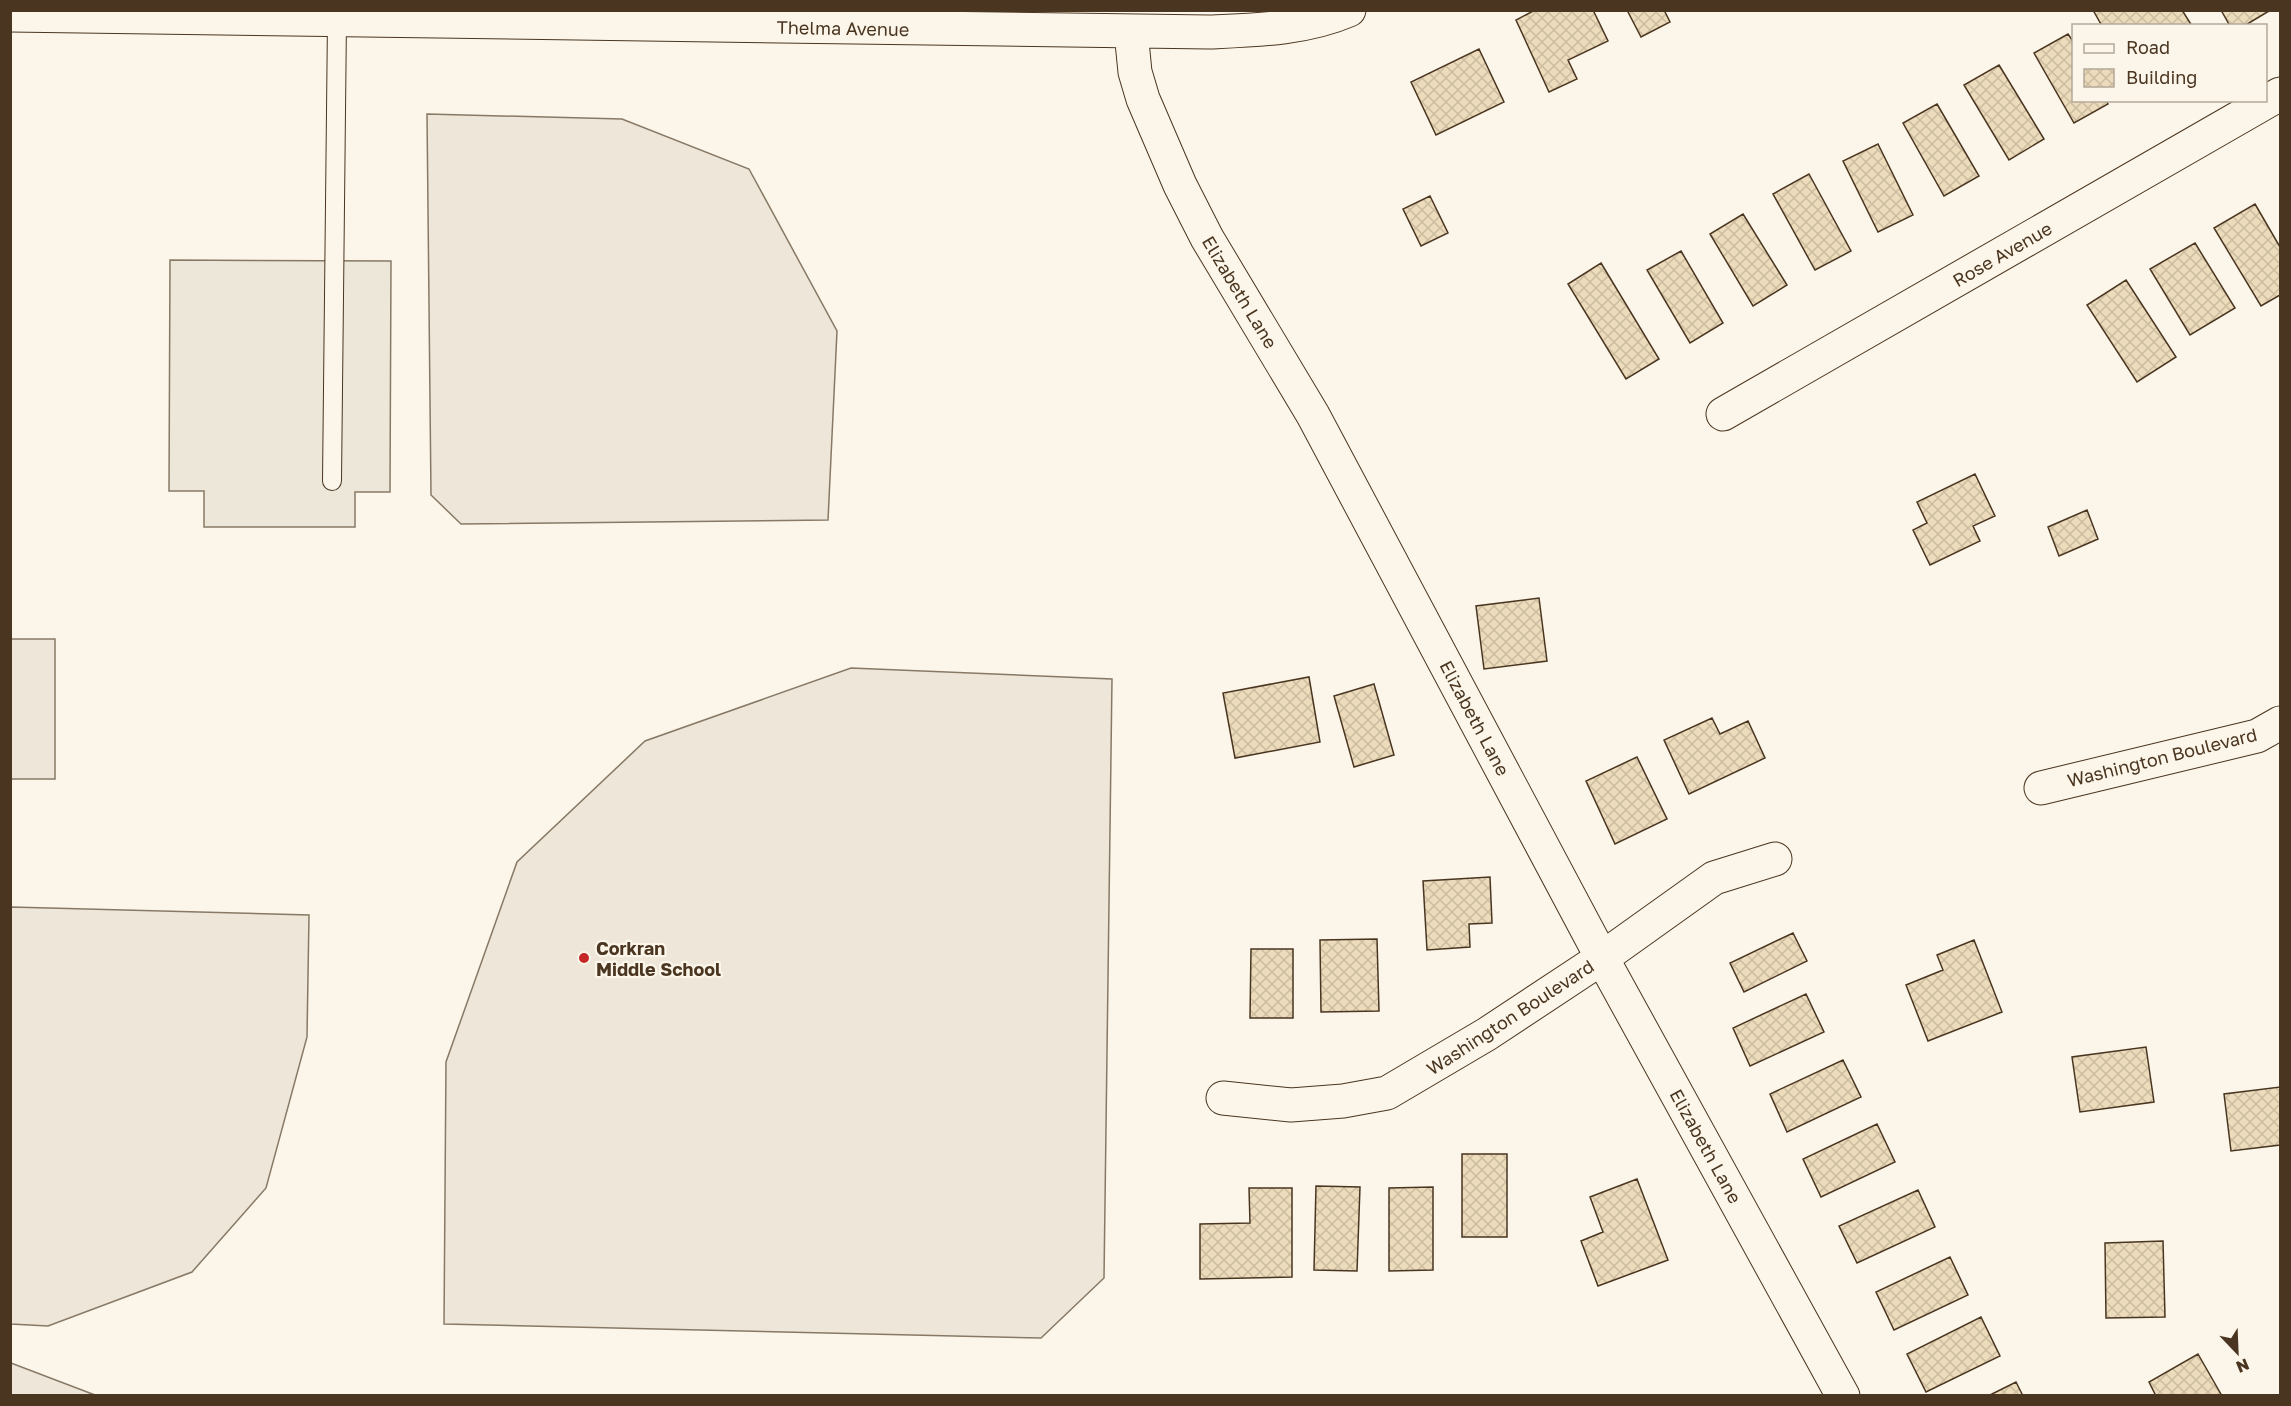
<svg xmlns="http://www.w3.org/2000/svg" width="2291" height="1406" viewBox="0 0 2291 1406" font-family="'Golos Text',sans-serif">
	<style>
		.grass { fill: #ede6d9; stroke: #887966; stroke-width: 1.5 }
		.parking { fill: #ede7d9; stroke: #887966; stroke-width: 1.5 }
		.building { fill: url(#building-cross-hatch); stroke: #4a3520; stroke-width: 1.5 }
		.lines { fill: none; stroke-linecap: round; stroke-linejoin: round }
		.service-casing { stroke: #4a3520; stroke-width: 20 }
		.minor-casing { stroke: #4a3520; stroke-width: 35 }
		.service { stroke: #fbf6e9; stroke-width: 18 }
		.minor { stroke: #fbf6e9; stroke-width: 33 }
		.poi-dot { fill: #c62828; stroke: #fbf6e9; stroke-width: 2 }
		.labels { text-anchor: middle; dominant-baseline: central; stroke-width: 4.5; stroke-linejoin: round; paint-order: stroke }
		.street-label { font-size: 18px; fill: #4a3520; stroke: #fbf6e9 }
		.poi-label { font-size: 18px; font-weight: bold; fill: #4a3520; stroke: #fbf6e9; text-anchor: start }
	</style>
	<defs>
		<pattern id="building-cross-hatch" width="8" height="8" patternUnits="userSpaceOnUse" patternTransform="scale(1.5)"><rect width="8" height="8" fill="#ecdcbc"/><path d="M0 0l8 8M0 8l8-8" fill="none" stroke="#ccbda1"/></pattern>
	</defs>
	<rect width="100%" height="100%" fill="#fbf6e9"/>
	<path class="grass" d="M427,114L622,119L749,169L837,331L828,520L461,524L431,495Z
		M11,639H55V779H11Z
		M851,668L1112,679L1104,1278L1041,1338L444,1324L446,1062L517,862L645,741Z
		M11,907L309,915L307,1037L266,1188L192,1272L48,1326L11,1324Z
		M10,1363H11L95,1395H11Z"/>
	<path class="parking" d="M170,260L391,261L390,492H355V527H204V491H169Z"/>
	<path class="building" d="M1535,10H1593L1608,41L1568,60L1577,79L1549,92L1516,20Z
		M1627,10H1664L1670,22L1641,37Z
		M2093,10H2182L2192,26H2102Z
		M2221,10H2268L2269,11L2244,26H2230Z
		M2068,34L2074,43V100H2106L2108,104L2074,123L2034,53Z
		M1479,49L1504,102L1436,135L1411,82Z
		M1999,65L2044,139L2009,160L1964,85Z
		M1937,104L1979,176L1944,196L1903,123Z
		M1878,144L1913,215L1878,232L1843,161Z
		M1809,174L1851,251L1815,270L1773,194Z
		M1430,196L1448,233L1421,246L1403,209Z
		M2255,204L2280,247V295L2261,306L2214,228Z
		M1743,214L1787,285L1753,306L1710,234Z
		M2195,243L2235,308L2190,335L2150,269Z
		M1681,251L1723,323L1690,343L1647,270Z
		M1601,263L1659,359L1626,379L1568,284Z
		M2126,280L2176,357L2137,382L2087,305Z
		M1975,474L1995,516L1973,526L1980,541L1930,565L1913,530L1927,523L1917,502Z
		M2087,510L2098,539L2059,556L2048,527Z
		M1539,598L1547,661L1484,669L1476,606Z
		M1309,677L1320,742L1235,758L1223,693Z
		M1374,684L1394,755L1354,767L1334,696Z
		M1712,718L1720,734L1748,721L1765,758L1689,794L1664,740Z
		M1637,757L1667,819L1615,844L1586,781Z
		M1490,877L1492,923L1469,924L1470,947L1427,950L1423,881Z
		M1793,933L1807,961L1744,992L1730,963Z
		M1377,939L1379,1011L1321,1012L1320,940Z
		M1974,940L2002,1012L1928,1041L1906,985L1943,970L1937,955Z
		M1251,949H1293V1018H1250Z
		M1806,994L1824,1032L1750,1066L1733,1028Z
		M2146,1047L2154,1102L2080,1112L2072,1057Z
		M1843,1060L1861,1097L1787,1132L1770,1094Z
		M2280,1087V1145L2231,1151L2224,1094Z
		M1877,1124L1895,1162L1821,1197L1803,1159Z
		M1462,1154H1507V1237H1462Z
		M1637,1179L1668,1260L1598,1286L1581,1241L1603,1232L1590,1197Z
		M1316,1186L1360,1187L1357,1271L1314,1270Z
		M1433,1187V1270L1389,1271V1188Z
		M1249,1188H1292V1277L1200,1279V1224L1250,1223Z
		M1918,1190L1935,1227L1857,1263L1839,1226Z
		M2163,1241L2165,1317L2106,1318L2105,1243Z
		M1950,1257L1968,1295L1894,1330L1876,1292Z
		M1981,1317L2000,1356L1926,1392L1907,1354Z
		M2198,1354L2222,1396H2156L2149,1382Z
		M2016,1382L2023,1396H1988Z"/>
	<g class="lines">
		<defs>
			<path id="service" d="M332,481L337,19"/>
			<path id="minor" d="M10,15L1209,32C1256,30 1305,29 1349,10
				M1131,32L1135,72L1143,99L1180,185L1207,238L1313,415L1602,958L1843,1396
				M1723,414L2280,94
				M2041,788L2257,736L2280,723
				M1223,1098L1291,1105L1343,1101L1387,1093L1487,1034L1602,958L1714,878L1775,859"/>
		</defs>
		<use href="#service" class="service-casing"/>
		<use href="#minor" class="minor-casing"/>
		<use href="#service" class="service"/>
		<use href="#minor" class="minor"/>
	</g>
	<circle class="poi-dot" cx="584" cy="958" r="6"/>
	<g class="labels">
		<g class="street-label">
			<text transform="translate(843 28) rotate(1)">Thelma Avenue</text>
			<text transform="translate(2002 254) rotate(-30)">Rose Avenue</text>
			<text transform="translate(1240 292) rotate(59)">Elizabeth Lane</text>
			<text transform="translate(1475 718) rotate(62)">Elizabeth Lane</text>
			<text transform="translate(2162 757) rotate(-14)">Washington Boulevard</text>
			<text transform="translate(1510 1017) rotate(-33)">Washington Boulevard</text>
			<text transform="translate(1706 1146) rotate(61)">Elizabeth Lane</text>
		</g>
		<g class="poi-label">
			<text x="596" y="948">Corkran<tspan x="596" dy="21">Middle School</tspan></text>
		</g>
	</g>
	<rect width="2291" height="1406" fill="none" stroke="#4a3520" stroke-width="24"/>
	<rect x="2072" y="24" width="195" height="78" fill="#fbf6e9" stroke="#b4a999" stroke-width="1.5"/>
	<rect x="2084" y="44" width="30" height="9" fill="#fbf6e9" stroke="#b4a999" stroke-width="1.5"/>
	<text x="2126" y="54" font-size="18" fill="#4a3520">Road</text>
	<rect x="2084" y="69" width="30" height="18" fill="url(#building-cross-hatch)" stroke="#b4a999" stroke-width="1.5"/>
	<text x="2126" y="84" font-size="18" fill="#4a3520">Building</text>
	<g transform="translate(2237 1352) rotate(157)" stroke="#fbf6e9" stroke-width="4.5" paint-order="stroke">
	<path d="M0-4.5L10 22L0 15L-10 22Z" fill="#4a3520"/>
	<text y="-9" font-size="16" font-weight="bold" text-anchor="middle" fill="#4a3520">N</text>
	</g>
</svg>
